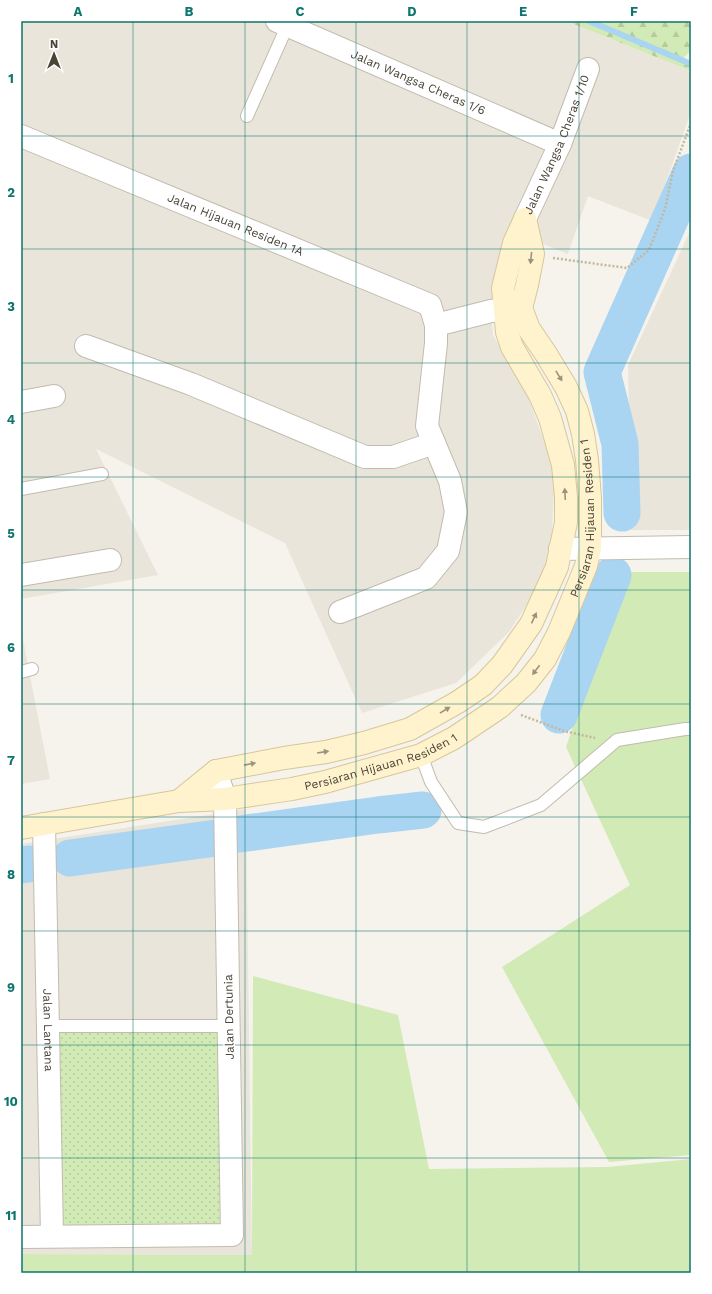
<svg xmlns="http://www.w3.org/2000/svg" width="712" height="1294" viewBox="0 0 712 1294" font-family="'Work Sans',sans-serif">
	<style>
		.residential { fill: #eae5da }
		.green { fill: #d2eab5 }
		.forest { fill: url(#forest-firs) }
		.park { fill: url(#park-dots) }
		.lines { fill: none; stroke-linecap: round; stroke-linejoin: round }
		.stream { stroke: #a9d4f2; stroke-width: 6 }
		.river { stroke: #a9d4f2; stroke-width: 37 }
		.lane-casing { stroke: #c2bbae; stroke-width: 14 }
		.street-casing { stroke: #c2bbae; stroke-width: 24 }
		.secondary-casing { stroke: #d6c79b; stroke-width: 24 }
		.path { stroke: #c4b79f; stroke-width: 2.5; stroke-dasharray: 2 2; stroke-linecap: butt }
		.lane { stroke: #fff; stroke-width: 12 }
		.street { stroke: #fff; stroke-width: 22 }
		.secondary { stroke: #fff3cd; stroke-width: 22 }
		.oneway { fill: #9c937c }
		.grid { fill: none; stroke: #0f766e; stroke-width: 1; stroke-opacity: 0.55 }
		.labels { text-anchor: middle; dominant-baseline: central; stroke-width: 3; stroke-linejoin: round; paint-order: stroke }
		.street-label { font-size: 12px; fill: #4b4439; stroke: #fff }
		.neatline { fill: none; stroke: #0f766e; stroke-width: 1.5 }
		.grid-label { font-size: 13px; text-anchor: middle; font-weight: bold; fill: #0f766e }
	</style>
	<defs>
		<pattern id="forest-firs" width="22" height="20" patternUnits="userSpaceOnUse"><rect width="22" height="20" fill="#d2eab5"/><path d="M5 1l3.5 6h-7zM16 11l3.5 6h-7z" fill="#b6ca9c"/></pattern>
		<pattern id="park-dots" width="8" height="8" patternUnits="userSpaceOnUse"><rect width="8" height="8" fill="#d2eab5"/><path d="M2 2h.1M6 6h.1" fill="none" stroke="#b6ca9c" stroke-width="1.8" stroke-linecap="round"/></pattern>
	</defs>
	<rect width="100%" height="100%" fill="#f6f3ec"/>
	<path class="residential" d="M21,21H566L691,71V112L652,221L588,196L568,254L513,232L491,311L493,335L527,393L555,473L550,568L509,632L456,683L362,713L285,543L96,449L158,575L21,599Z
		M691,229V530H631L628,365Z
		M21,629L50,779L21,784Z
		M246,809L252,1255L21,1254V844Z"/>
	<path class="green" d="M626,572H691V1155L609,1162L502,967L630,885L566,747Z
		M253,976L398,1015L429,1169L607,1167L691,1159V1273H21V1254L252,1255Z"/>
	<path class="forest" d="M566,21H691V50L682,60L691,67V71Z"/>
	<path class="park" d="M56,1031H221L226,1229H58Z"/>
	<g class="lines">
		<path class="stream" d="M589,21L691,64"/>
		<path class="river" d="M622,513L620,444L602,372L691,172
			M559,715L613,575
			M240,834L378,815L423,810
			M70,858L216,838
			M21,865L29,864"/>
		<defs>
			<path id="lane" d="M247,116L289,22
				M21,489L102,474
				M21,672L32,669
				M421,755L431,782L458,823L484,827L541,805L617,740L685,729H691
				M48,1026H229"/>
			<g id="street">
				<path id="s1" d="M277,21L560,144"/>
				<path id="s2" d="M21,136L430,305L436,325V343L427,426L450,481L456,512L448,551L426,578L340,612"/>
				<path id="s3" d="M525,219L560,144L588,69"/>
				<path d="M436,325L491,311L521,308"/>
				<path d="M86,346L191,384L365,457H393L434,443"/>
				<path d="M21,402L54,396"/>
				<path d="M560,549L691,547"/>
				<path d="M21,575L110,560"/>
				<path id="s4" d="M44,824L52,1236"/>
				<path d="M21,1237L232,1235L225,799L216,771"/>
			</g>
			<g id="secondary">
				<path d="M179,801L216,771L284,758L326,752L364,743L410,729L458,702L483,685L502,665L531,624L557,567L566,522V497L563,465L550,418L540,395L512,347L507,332L503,288L514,243L525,219"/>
				<path id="s5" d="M21,828L179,801L225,799L292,789L325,782L421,755L454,738L500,707L526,683L545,659L559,632L586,566L590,548V498L587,460L583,434L577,411L566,387L546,354L529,329L521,308L527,285L533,254L525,219"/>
			</g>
		</defs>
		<use href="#lane" class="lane-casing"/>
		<use href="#street" class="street-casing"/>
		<use href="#secondary" class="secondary-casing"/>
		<path class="path" d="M553,258L627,268L649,250L665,209L673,171L691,123
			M521,715L564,731L595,738"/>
		<use href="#lane" class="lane"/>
		<use href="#street" class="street"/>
		<use href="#secondary" class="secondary"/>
	</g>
	<defs><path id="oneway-solid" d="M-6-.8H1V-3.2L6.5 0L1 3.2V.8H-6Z"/></defs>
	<g class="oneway">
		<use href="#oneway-solid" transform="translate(531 258) rotate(96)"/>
		<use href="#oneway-solid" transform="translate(559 376) rotate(59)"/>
		<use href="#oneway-solid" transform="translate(565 494) rotate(-93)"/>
		<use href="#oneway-solid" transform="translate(534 618) rotate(-65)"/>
		<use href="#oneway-solid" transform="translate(536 670) rotate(127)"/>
		<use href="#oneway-solid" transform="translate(445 710) rotate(-31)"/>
		<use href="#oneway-solid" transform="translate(323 752) rotate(-9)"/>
		<use href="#oneway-solid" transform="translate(250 764) rotate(-11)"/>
	</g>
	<path class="grid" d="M133,21V1273M245,21V1273M356,21V1273M467,21V1273M579,21V1273M21,136H691M21,249H691M21,363H691M21,477H691M21,590H691M21,704H691M21,817H691M21,931H691M21,1045H691M21,1158H691"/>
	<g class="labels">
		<g class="street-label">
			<text stroke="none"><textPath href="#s1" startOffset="154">Jalan Wangsa Cheras 1/6</textPath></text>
			<text stroke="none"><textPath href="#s3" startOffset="81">Jalan Wangsa Cheras 1/10</textPath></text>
			<text stroke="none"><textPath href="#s2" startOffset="232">Jalan Hijauan Residen 1A</textPath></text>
			<text stroke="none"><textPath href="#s5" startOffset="715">Persiaran Hijauan Residen 1</textPath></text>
			<text stroke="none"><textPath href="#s5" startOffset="367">Persiaran Hijauan Residen 1</textPath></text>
			<text transform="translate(229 1017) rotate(-91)">Jalan Dertunia</text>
			<text stroke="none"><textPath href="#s4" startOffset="206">Jalan Lantana</textPath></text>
		</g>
	</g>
	<rect width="712" height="1294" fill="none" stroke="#ffffff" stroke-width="44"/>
	<g transform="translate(54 54)" stroke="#ffffff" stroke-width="3" paint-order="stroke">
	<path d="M0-3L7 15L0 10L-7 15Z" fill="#4b4439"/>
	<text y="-6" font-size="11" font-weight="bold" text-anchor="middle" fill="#4b4439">N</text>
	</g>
	<rect x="22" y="22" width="668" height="1250" class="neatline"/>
	<g class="grid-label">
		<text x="78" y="16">A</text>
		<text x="189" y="16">B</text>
		<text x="300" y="16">C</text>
		<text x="412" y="16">D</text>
		<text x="523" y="16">E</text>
		<text x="634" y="16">F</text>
		<text x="11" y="83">1</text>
		<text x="11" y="197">2</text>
		<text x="11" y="311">3</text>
		<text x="11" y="424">4</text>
		<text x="11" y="538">5</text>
		<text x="11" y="652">6</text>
		<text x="11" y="765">7</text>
		<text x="11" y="879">8</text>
		<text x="11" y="992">9</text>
		<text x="11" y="1106">10</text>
		<text x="11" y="1220">11</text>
	</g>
</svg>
